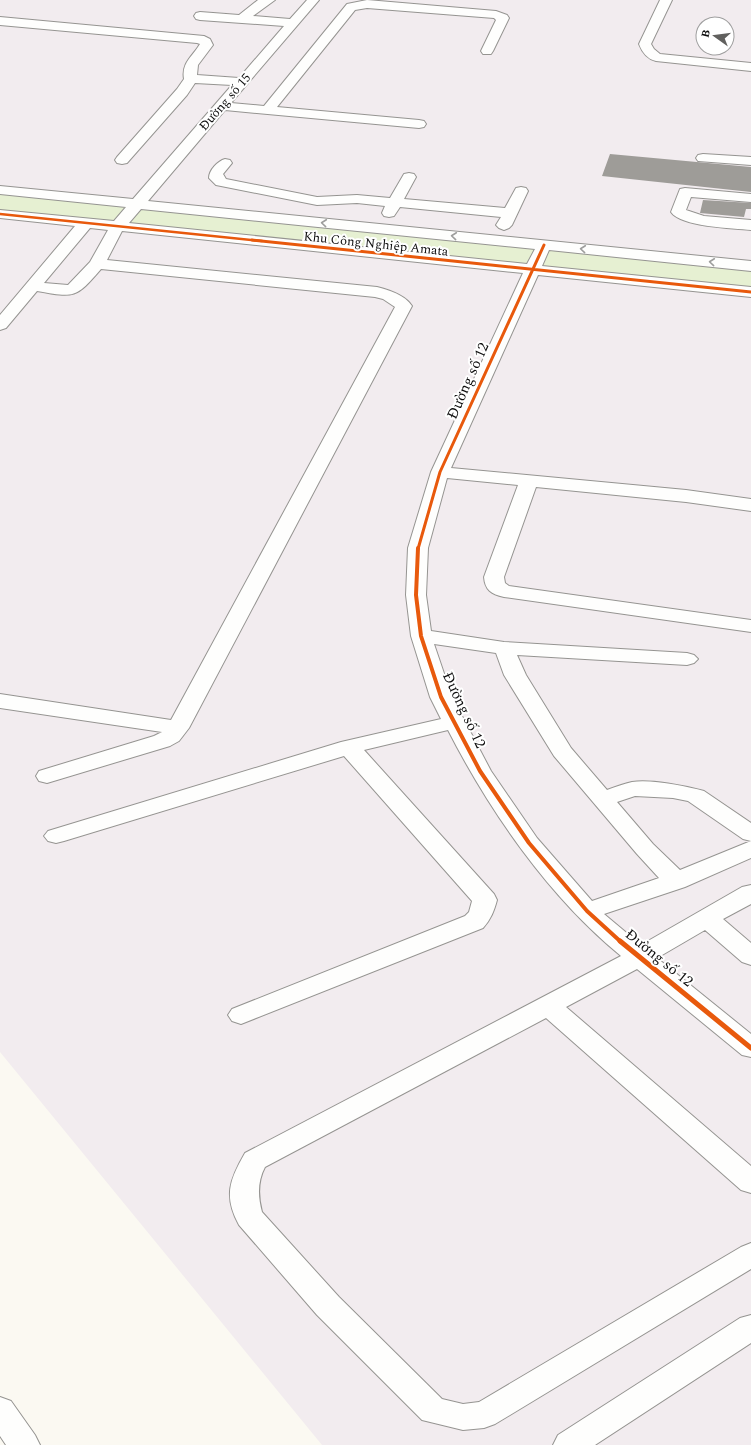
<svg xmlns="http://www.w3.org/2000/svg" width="751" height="1445" viewBox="0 0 751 1445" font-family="Spectral,serif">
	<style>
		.industrial { fill: #f2ecef; fill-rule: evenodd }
		.green { fill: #e6f0d2 }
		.building { fill: #9e9c98 }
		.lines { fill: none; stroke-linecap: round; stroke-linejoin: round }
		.minor-casing { stroke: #959491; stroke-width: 2 }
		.minor { fill: #fefefd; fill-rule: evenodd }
		.cycleway-far3-casing { stroke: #fff; stroke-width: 4 }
		.cycleway-far2-casing { stroke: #fff; stroke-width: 5 }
		.cycleway-far1-casing { stroke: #fff; stroke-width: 6 }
		.cycleway-casing { stroke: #fff; stroke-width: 8 }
		.cycleway-far3 { stroke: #e8590c; stroke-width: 2.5 }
		.cycleway-far2 { stroke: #e8590c; stroke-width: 3 }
		.cycleway-far1 { stroke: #e8590c; stroke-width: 4 }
		.cycleway { stroke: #e8590c; stroke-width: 5 }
		.oneway { stroke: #9e9e9d }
		.labels { text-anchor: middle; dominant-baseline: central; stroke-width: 4; stroke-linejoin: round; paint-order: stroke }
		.far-street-label { font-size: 13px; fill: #0e0e0e; stroke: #fff }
		.street-label { font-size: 15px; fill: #0e0e0e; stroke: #fff }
	</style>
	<rect width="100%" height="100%" fill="#fbf9f2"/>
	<path class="industrial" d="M0,0H751V1445H322L0,1052ZM703,24H727V48H703Z"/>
	<path class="green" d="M0,194L128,207L115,222L0,210Z
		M138,208L536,248L528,265L125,223Z
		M547,249L751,270V288L539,266Z"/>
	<path class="building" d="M610,154L751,167V192L602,176Z
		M703,200L751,203V209H746L744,217L700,213Z"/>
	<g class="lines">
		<defs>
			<path id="minor" d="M258,0H275L253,16L290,19L307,0H319L231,103L264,106L347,4L367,0L496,11L507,15L509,18L493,51L491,54H483L481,51L496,20L494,18L367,8L355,10L277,107L419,120L424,121L426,124L424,127L419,128L225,110L148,201L751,261V271L549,250L542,266L751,287V297L538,275L451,468L686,490L751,499V511L686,502L536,487L504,577L505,583L509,586L751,620V632L504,597C491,594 485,590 484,577L518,485L447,478L428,548L426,595L431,631L504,642L687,653L694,655L698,659L694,663L687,665L517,655L526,675L571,748L607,790C615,787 623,784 632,782C651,779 685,786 704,791L751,823V841L743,839L688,801L673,798L635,796L617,802L653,844L680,870L751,841V858L685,887L604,914L641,945L742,887L751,885V904L723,919L751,943V965L742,962L705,930L657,958L751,1034V1057L742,1055L637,969L566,1007L751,1166V1193L741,1190L546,1018L265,1167C257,1182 258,1197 262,1212L339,1297L442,1399L463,1404L479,1402L741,1247L751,1243V1269L495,1424L484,1428L463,1430L422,1420L317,1315L239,1225C223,1196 230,1179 245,1153L621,956C549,897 490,812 448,730L364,750L494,894L497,900C494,911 491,919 483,928L241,1024L232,1021L228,1015L232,1009L465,916L469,912L472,901L344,756L64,841L56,843L48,841L44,836L48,831L341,742L441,719L430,697L411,636L406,595L408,548L431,472L523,273L122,231L107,260L377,287C389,290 405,295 412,306L189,728L179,741L170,746L47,783L39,781L36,776L39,771L154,736L162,732L0,708V694L171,720L395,307L383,299L375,297L101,269C76,298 75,298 37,291L6,328L0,330V315L75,226L0,218V210L114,221L126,207L0,194V186L133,199L232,85L195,83L187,95L127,163L122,164L117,163L115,160L117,157L177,89L184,79C181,63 193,56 200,44L197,43L0,25V17L204,36L210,39L213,45L198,65L197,75L239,78L284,26L200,20L196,19L194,16L196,13L200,12L239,15ZM141,209L535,249L527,264L129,223ZM90,228L108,230L90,262L68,285L44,283ZM434,644L496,653L504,675L554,756L637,854L659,878L592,901L537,838L491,771L452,697Z
				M660,0H672L651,44L654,49L660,54L751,63V71L656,61C647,59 642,52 639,44Z
				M703,154L751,157V165L698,161L696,158L698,155Z
				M225,159L230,160L232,163L223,174L226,179L317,197L357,195L390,198L404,174L409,173L414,174L416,177L404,199L505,208L516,188L521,187L526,188L528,191L512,225L509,228L504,230L499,228L496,225L501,217L400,207L394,216L389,217L384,216L382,213L385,206L357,203L317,205L216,185L209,178C209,170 218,161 225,159Z
				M685,188L751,194V202L691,197L686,210L704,216L751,220V230C733,228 681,227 671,212L680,189Z
				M751,1315V1343L595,1445H553L558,1435L740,1318Z
				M0,1397L11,1401L35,1435L40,1445H6L0,1436Z"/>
		</defs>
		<use href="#minor" class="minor-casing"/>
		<use href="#minor" class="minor"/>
		<defs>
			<path id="cycleway-far3" d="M0,214L262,241"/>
			<path id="cycleway-far2" d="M252,240L751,292
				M418,549L440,472L544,245"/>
			<path id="cycleway-far1" d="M418,548L416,595L421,636L441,697L480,771L529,843L587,911L621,942"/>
			<path id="cycleway" d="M620,941L751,1048"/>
		</defs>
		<use href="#cycleway-far3" class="cycleway-far3-casing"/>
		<use href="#cycleway-far2" class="cycleway-far2-casing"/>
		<use href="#cycleway-far1" class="cycleway-far1-casing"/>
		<use href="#cycleway" class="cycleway-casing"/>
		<use href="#cycleway-far3" class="cycleway-far3"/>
		<use href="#cycleway-far2" class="cycleway-far2"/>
		<use href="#cycleway-far1" class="cycleway-far1"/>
		<use href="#cycleway" class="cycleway"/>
	</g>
	<defs><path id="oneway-chevron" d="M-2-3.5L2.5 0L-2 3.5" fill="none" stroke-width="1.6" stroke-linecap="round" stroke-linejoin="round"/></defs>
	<g class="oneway">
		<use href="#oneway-chevron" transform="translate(324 223) rotate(-174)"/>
		<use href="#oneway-chevron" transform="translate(454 236) rotate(-174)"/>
		<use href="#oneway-chevron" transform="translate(583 249) rotate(-174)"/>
		<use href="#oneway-chevron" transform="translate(712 262) rotate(-174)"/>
	</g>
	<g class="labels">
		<g class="far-street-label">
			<text transform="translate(225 102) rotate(-49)">Đường số 15</text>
			<text transform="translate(376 244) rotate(6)">Khu Công Nghiệp Amata</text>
		</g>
		<g class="street-label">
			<text transform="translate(468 381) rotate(-66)">Đường số 12</text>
			<text transform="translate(464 710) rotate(65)">Đường số 12</text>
			<text transform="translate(659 958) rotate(39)">Đường số 12</text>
		</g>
	</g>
	<g transform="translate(715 36) rotate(284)"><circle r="19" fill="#ffffff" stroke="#9f9f9f"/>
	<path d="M0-3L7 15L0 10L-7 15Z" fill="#61605e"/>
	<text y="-6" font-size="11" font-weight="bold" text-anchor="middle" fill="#0e0e0e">B</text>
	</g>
</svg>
